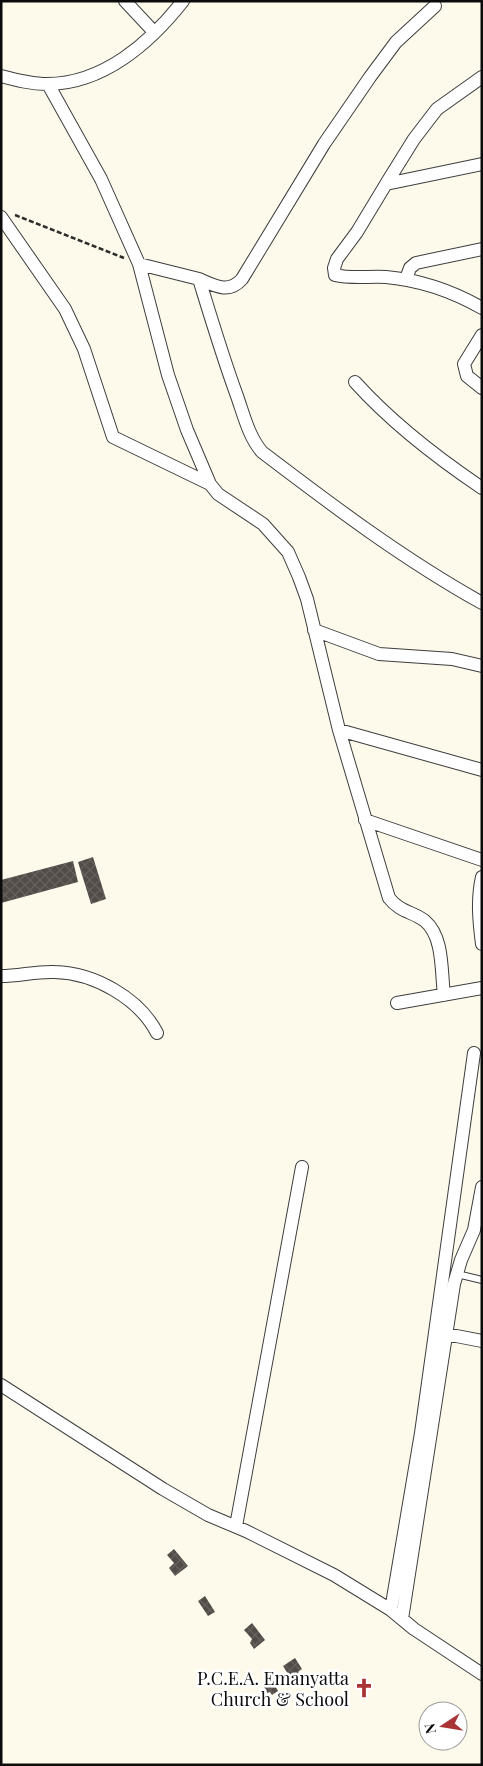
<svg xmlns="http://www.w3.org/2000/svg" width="483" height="1766" viewBox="0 0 483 1766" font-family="'Playfair Display',serif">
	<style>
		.building { fill: url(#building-cross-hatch) }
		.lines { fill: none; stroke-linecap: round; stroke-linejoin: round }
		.service-casing { stroke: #3e3e3e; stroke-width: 8 }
		.minor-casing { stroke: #3e3e3e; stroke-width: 14 }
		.path { stroke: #2d2d2d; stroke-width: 2.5; stroke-dasharray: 5 2.5; stroke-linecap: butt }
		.service { stroke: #fff; stroke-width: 6 }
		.minor { stroke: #fff; stroke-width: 12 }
		.labels { text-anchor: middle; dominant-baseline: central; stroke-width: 5; stroke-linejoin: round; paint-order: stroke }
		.poi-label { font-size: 18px; fill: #0b0b0b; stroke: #fff; text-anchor: end }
	</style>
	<defs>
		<pattern id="building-cross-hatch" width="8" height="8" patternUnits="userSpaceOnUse" patternTransform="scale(1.25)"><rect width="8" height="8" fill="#524c48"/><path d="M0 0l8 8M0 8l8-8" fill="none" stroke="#66615e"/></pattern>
	</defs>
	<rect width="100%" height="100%" fill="#fdfaeb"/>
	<path class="building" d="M93,857L106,899L91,904L78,862Z
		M73,861L78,882L1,903V880Z
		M174,1549L188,1566L175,1576L169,1568L174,1563L167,1555Z
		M205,1596L215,1612L208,1616L198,1601Z
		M252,1623L265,1640L254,1649L250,1643L252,1639L244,1630Z
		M295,1658L302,1669L298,1672L303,1679L295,1685L283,1666Z
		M272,1680L278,1691L272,1695L270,1692L267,1693L263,1685Z"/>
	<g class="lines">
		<defs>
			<path id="service" d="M457,1274L482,1280"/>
			<path id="minor" d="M125,1L154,32
				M1,76C16,80 31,84 47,84C103,84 150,43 183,1
				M48,84L101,179L139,264L168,375L187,430L210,484L218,494L263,524L288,552L299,577L307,599L339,730L389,898C401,913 412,911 425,921C444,937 441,972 444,995
				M482,164L386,184L357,232L337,259L334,268L335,275C351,279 369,276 386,277C420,280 452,291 482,308
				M386,184L414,139L437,109L482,77
				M1,217L65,309L84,349L113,437L210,484
				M139,264L199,279C211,318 223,358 237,396C244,416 249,437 262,452C333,506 403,559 482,603
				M199,279C215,286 229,294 242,279L324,144L370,77L396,42L435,6
				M406,279L410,268L416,263L482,249
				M482,335L464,364L467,376L482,388
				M355,382C392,423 436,457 482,488
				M314,630L379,654L452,659L482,666
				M339,730L482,770
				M365,820L482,860
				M482,877C477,899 479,921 482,944
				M1,976C19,976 37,971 55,972C94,973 139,998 157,1033
				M397,1003L482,988
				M446,1334L482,1341
				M1,1385L163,1489L208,1515L246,1531L334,1575L391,1610L414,1629L482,1674
				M236,1526L302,1167
				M391,1610L421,1433L474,1053
				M402,1619L454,1284L461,1260L474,1230L482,1187"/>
		</defs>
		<use href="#service" class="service-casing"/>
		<use href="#minor" class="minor-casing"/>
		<path class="path" d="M15,215L124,258"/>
		<use href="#service" class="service"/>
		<use href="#minor" class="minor"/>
	</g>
	<defs>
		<symbol id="church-bare" viewBox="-9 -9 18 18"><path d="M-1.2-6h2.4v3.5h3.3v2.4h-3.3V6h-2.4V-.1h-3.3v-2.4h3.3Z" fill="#aa3336" stroke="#fff" stroke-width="2.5" paint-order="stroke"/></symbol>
	</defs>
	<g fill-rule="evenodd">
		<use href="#church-bare" x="350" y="1674" width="28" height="28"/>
	</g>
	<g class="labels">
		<g class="poi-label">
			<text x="349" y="1678">P.C.E.A. Emanyatta<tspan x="349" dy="21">Church &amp; School</tspan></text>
		</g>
	</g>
	<rect width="483" height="1766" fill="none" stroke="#0b0b0b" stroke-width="5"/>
	<g transform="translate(443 1726) rotate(258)"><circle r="24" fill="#ffffff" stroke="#9d9d9d"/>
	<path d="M0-4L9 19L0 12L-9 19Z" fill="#aa3336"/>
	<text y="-8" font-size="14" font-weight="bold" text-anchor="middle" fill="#0b0b0b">N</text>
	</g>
</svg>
